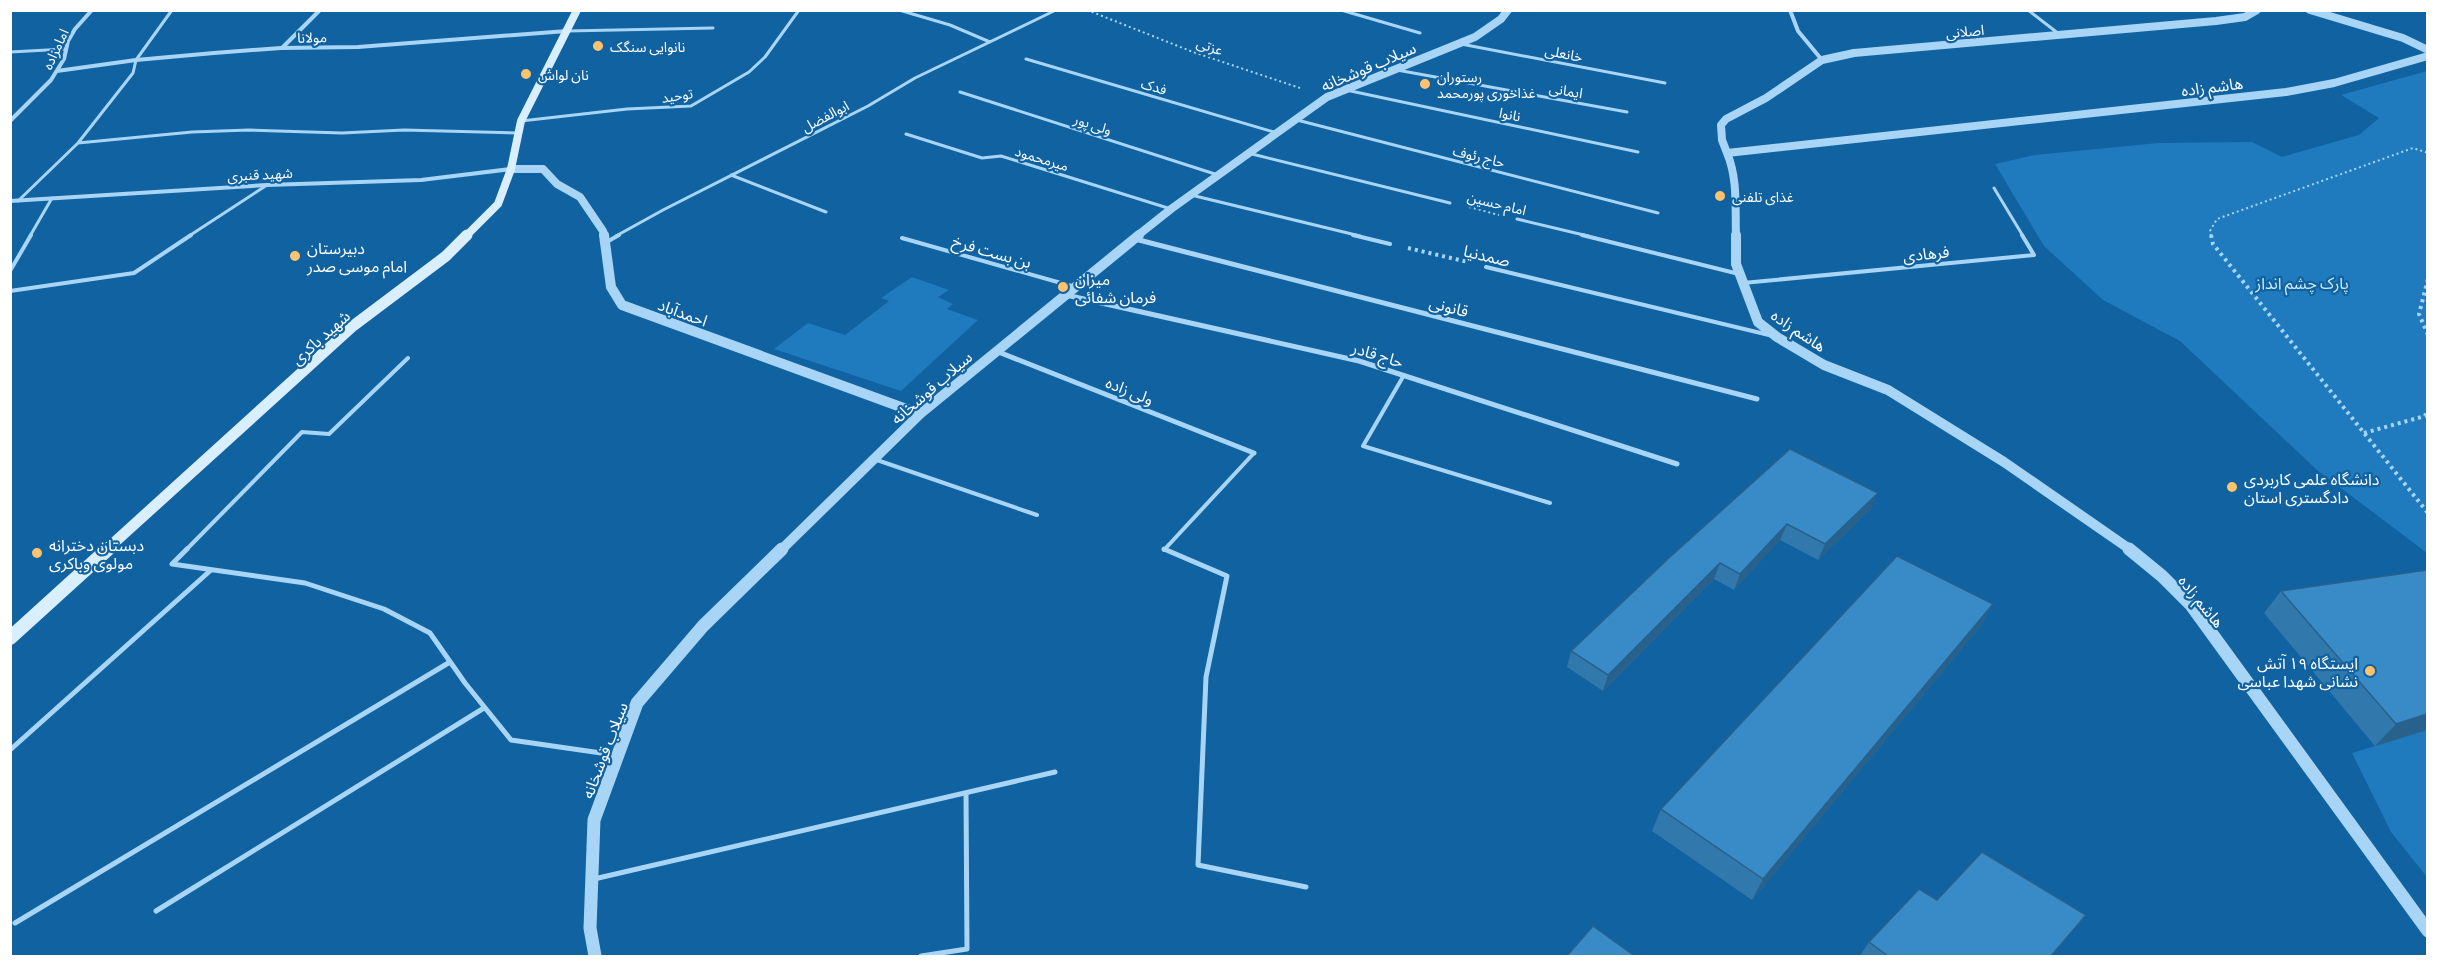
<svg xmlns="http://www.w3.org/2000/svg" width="2438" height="967" viewBox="0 0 2438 967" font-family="Barlow,'Noto Sans Arabic',sans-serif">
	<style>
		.green { fill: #1f7bbe }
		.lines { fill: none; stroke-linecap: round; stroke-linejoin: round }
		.path-far1 { stroke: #a8d5f5; stroke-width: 2; stroke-dasharray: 2 3; stroke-linecap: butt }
		.path { stroke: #a8d5f5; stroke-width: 4; stroke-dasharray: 3 4; stroke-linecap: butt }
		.service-far2 { stroke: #a8d5f5; stroke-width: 3 }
		.service-far1 { stroke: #a8d5f5; stroke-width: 4 }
		.service { stroke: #a8d5f5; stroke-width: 5 }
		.minor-far1 { stroke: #a8d5f5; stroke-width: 4 }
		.minor { stroke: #a8d5f5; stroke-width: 5 }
		.tertiary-far2 { stroke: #a8d5f5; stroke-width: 8 }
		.tertiary-far1 { stroke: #a8d5f5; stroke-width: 10 }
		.tertiary { stroke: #a8d5f5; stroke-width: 13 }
		.secondary-far2 { stroke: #d9eefe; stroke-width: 8 }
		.secondary-far1 { stroke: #d9eefe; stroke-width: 11 }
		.secondary { stroke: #d9eefe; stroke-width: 14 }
		.wall { fill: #3178ac }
		.shaded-wall { fill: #28618c }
		.building { fill: #398bc8; stroke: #28618c; stroke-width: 1.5 }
		.poi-dot { fill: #ffc26d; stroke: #1062a0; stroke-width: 2 }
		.labels { text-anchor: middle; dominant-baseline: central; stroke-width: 4.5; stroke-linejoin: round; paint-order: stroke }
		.far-street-label { font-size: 14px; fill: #fff; stroke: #1062a0 }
		.far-poi-label { font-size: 14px; fill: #fff; stroke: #1062a0; text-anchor: start }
		.street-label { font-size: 16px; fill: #fff; stroke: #1062a0 }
		.poi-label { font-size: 16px; fill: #fff; stroke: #1062a0; text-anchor: start }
		.park-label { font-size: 16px; fill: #d1ebfe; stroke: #1062a0 }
	</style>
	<rect width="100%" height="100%" fill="#1062a0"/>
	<path class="green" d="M2427,71H2428L2427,553L2317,470L2180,341L2103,300L2044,246L1995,164L2035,155L2158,143L2252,142L2282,157L2359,135L2379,118L2341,95Z
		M912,277L949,290L938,297L953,304L947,309L978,320L901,391L774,349L808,323L845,335L889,301L881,298Z
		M2427,730H2428L2427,877L2391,832L2352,753Z"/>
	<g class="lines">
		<path class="path-far1" d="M1087,10L1193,52L1300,88
			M1469,207L1499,215
			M2211,236L2210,231L2217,219L2413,148L2428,153"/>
		<path class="path" d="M2211,235L2213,244L2428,513
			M1408,248L1468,262
			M2428,279L2419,314L2428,335
			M2364,433L2425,416L2428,409"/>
		<path class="service-far2" d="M899,10L950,25L990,42
			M1341,10L1420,33
			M2028,10L2059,34
			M567,31L713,28
			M1461,44L1665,83
			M10,52L66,49
			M1026,59L1277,133
			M1397,70L1627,112
			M1346,90L1638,152
			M960,92L1218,175
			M1297,120L1658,213
			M521,121L627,109L691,106L749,72L765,57L799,10
			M906,134L982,158L1001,156L1171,209
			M78,143L192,132L249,130L342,133L404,130L518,133
			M1248,153L1450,203
			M731,175L826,212
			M1994,188L2023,236
			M1191,195L1360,236
			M18,201L78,143L133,73L136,60L172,10
			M1517,219L1588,236
			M30,236L52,198
			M189,236L267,185
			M616,236L663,210L868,106L915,78L1056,10"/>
		<path class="service-far1" d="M1353,235L1390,244
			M1582,235L1739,274
			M902,238L1075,287
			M605,243L619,235
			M1486,267L1769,335
			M10,271L31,235
			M1743,283L2034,255L2022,235
			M10,291L134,273L191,235
			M1404,375L1363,446L1550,503
			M874,459L1037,515
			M186,550L302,432L329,434L408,358
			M1164,550L1254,453"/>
		<path class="service" d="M187,549L172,564L305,583L384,609L430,633L465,683L511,740L615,755
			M1164,549L1227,576L1206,677L1198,865L1306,887
			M10,750L211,570
			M594,879L1055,772
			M156,911L484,708
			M15,923L450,662
			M921,956L967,949L966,793"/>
		<path class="minor-far1" d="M1790,10L1798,31L1822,60
			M282,48L320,10
			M57,71L136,60L214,53L281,48L358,47L567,31
			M10,121L51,80L64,59L68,41L75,29L92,10
			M10,201L267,185L421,180L511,169"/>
		<path class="minor" d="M1135,239L1757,399
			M1066,295L1359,361L1677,464
			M996,351L1254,453"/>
		<path class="tertiary-far2" d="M2310,10L2403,38L2428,50
			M1727,153L1722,140L1721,125L1726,119L1766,98L1822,60L1854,53L2216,21L2245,17L2257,10
			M511,169H543L557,184L580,197L603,231L604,236
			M1137,236L1171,209L1327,97L1475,37L1501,19L1508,10
			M1736,236C1735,208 1738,179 1727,153L2286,92L2334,83L2428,56"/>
		<path class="tertiary-far1" d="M604,235L611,287L622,305L920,414
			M1736,235V264L1758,322L1777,337L1824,365L1888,390L2004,462L2131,550
			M781,550L920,414L1139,235"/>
		<path class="tertiary" d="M2129,549L2162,576L2191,605L2428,931
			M595,956L590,928L594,820L637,703L703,626L782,549"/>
		<path class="secondary-far2" d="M466,236L498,204L511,169L521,121L577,10"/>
		<path class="secondary-far1" d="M106,550L353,326L446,256L467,235"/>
		<path class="secondary" d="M10,638L108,549"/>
	</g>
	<path class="wall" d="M1790,449L1871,509L1818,560L1780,540L1734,590L1714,579L1603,691L1567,667L1571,651Z
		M2281,591L2427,730L2375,746L2264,613Z
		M1993,604L1980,627L1752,900L1652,831L1661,809Z
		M1937,900L2051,957H1859L1869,942Z"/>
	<path class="shaded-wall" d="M1878,493L1871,509L1818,560L1825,544Z
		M1787,524L1780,540L1734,590L1740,574Z
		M1720,563L1714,579L1603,691L1608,675Z
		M1993,604L1980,627L1752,900L1763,879Z
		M2427,714V730L2375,746L2396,724Z"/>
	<path class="building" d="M1790,449L1878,493L1825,544L1787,524L1740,574L1720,563L1608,675L1571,651L1670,557Z
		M1897,556L1993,604L1763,879L1661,809Z
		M2427,570V714L2396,724L2281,591Z
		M1982,852L2086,915L2050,957H1887L1888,956L1869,942L1919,889L1937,900Z
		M1593,926L1636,957H1566Z"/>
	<g class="poi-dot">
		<circle cx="598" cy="46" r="6"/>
		<circle cx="526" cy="74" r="6"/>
		<circle cx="1425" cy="84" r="6"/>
		<circle cx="1720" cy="196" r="6"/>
		<circle cx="295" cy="256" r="6"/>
		<circle cx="1063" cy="287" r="6"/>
		<circle cx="2232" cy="487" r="6"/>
		<circle cx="37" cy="553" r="6"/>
		<circle cx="2370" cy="671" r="6"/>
	</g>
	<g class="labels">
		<g class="far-street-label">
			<text transform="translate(1965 31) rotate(-5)">اصلانی</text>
			<text transform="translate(312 37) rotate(-1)">مولانا</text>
			<text transform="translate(1210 46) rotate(19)">عزتی</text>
			<text transform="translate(55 49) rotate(-65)">امامزاده</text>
			<text transform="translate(1564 53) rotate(11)">خانعلی</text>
			<text transform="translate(1154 86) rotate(16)">فدک</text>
			<text transform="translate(1566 90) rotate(10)">ایمانی</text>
			<text transform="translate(677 95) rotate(-9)">توحید</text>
			<text transform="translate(1510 114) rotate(12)">نانوا</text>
			<text transform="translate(825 116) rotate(-28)">ابوالفضل</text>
			<text transform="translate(1093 124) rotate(18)">ولی پور</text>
			<text transform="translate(1479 156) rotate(14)">حاج رئوف</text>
			<text transform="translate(1042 158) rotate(17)">میرمحمود</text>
			<text transform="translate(260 174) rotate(-3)">شهید قنبری</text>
			<text transform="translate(1497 203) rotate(14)">امام حسین</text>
		</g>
		<g class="far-poi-label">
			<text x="610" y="46">نانوایی سنگک</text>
			<text x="538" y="74">نان لواش</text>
			<text x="1437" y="76">رستوران<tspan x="1437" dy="16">غذاخوری پورمحمد</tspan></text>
			<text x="1732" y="196">غذای تلفنی</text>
		</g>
		<g class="street-label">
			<text transform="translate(1368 66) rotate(-23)">سیلاب قوشخانه</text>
			<text transform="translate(2212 86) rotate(-7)">هاشم زاده</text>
			<text transform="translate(992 251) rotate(16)">بن بست فرخ</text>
			<text transform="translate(1926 253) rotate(-6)">فرهادی</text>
			<text transform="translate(1487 255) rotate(13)">صمدنیا</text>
			<text transform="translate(1449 306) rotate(14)">قانونی</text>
			<text transform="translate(683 312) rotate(20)">احمدآباد</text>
			<text transform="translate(1799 330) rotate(34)">هاشم زاده</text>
			<text transform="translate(320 337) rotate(-42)">شهید باکری</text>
			<text transform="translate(1378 354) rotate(17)">حاج قادر</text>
			<text transform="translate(931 387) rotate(-41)">سیلاب قوشخانه</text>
			<text transform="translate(1130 390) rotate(22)">ولی زاده</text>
			<text transform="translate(2202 601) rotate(51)">هاشم زاده</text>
			<text transform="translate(604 750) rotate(-69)">سیلاب قوشخانه</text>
		</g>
		<g class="poi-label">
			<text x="307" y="247">دبیرستان<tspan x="307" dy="18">امام موسی صدر</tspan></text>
			<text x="1075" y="278">میزان<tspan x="1075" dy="18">فرمان شفائی</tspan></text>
			<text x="2244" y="478">دانشگاه علمی کاربردی<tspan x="2244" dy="18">دادگستری استان</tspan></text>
			<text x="49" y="544">دبستان دخترانه<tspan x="49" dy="18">مولوی وباکری</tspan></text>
			<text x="2358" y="662" text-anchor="end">ایستگاه ۱۹ آتش<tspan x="2358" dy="18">نشانی شهدا عباسی</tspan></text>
		</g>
		<g class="park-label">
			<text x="2302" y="282">پارک چشم انداز</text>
		</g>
	</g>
	<rect width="2438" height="967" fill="none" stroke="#ffffff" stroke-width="24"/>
</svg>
